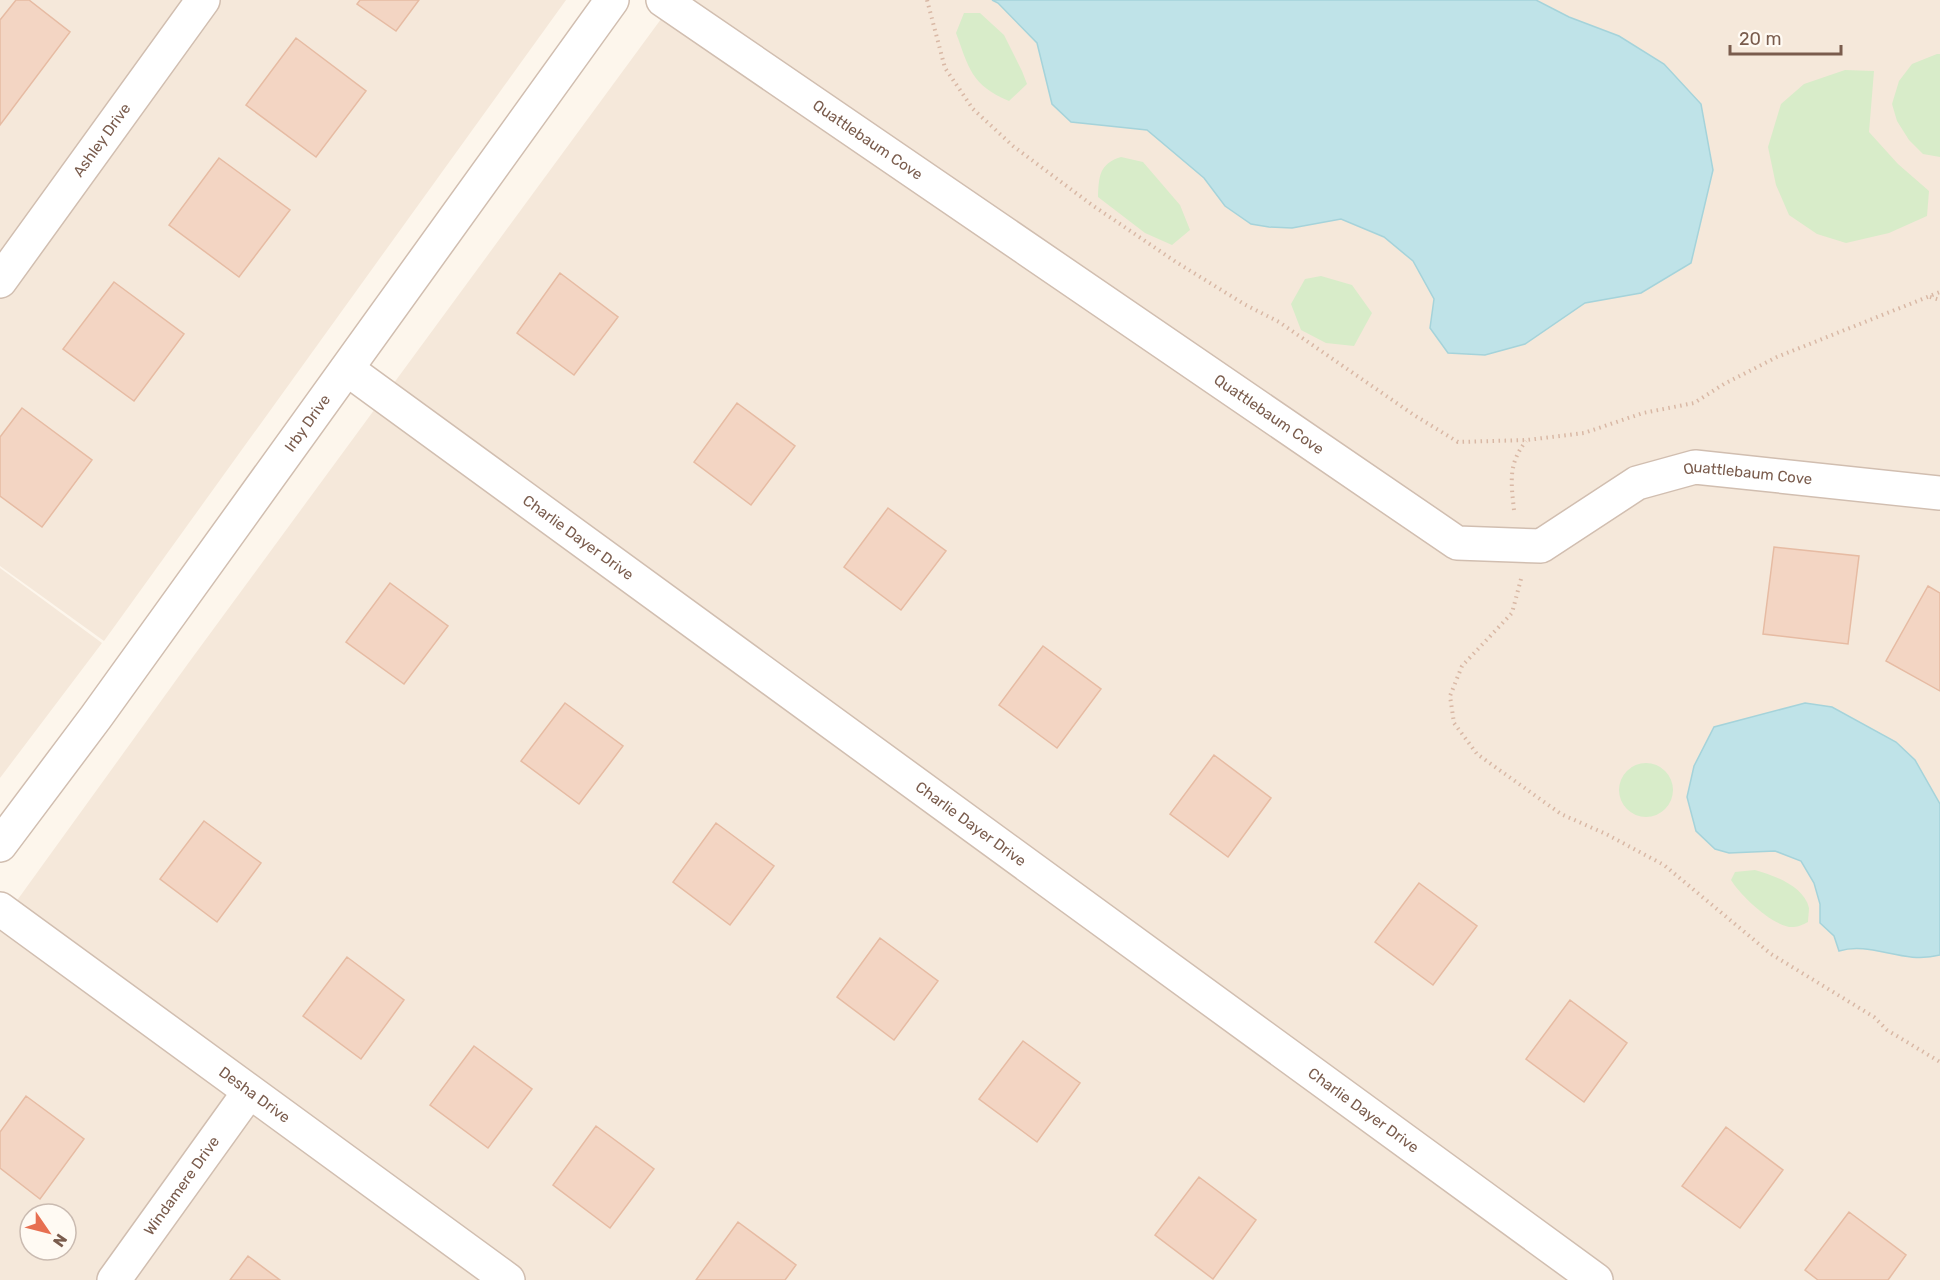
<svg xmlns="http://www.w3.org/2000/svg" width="1940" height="1280" viewBox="0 0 1940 1280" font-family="Rubik,sans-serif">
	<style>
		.residential { fill: #f5e8da; fill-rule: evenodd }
		.green { fill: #d8ecc9 }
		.water { fill: #bfe3e8; stroke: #a5d3da; stroke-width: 1.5 }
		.building { fill: #f3d5c3; stroke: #e6bba3; stroke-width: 1.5 }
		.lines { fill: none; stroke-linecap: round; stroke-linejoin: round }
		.minor-casing { stroke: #d1beb0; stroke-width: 36 }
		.path { stroke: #d9b8a5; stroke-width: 4; stroke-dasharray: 1.5 4.5; stroke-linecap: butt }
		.minor { stroke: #fff; stroke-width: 33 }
		.labels { text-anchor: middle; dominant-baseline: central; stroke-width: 5; stroke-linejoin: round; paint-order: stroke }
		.street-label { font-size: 15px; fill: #7a5c4d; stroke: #fffaf3 }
	</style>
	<rect width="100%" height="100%" fill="#fdf6ec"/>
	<path class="residential" d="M0,0H566L104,641L0,566Z
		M675,0H1940V1280H0V924L187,665ZM30,1214H66V1250H30Z
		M0,568L102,643L0,778Z"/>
	<path class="green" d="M964,13H980L1004,35L1022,71L1027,84L1009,101C971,85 969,68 956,33Z
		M1937,54H1940V157L1923,154L1909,140L1897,121L1892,104L1899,81L1912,64Z
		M1845,70L1874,71L1869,132L1898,164L1929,191L1927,216L1889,233L1846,243L1817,234L1789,215L1776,185L1768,147L1781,104L1804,84Z
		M1121,157L1143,162L1180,205L1190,230L1172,245L1145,233L1098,197C1099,176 1099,164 1121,157Z
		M1321,276L1352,285L1372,313L1354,346L1326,343L1301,330L1291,304L1305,279Z
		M1619 790a27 27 0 1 1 54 0a27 27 0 1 1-54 0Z
		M1755,870C1773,875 1804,886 1809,908C1809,912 1808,918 1808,922C1804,924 1798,927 1794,927C1775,929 1740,895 1731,880L1735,872Z"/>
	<path class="water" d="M992,0H1536L1569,17L1619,36L1664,64L1701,104L1713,170L1691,263L1641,293L1585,303L1525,344L1485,355L1448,353L1430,328L1434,299L1413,261L1384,237L1341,219L1292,228L1269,227L1251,224L1225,206L1204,178L1147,130L1071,122L1052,104L1037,43L998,3Z
		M1805,703L1832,707L1896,742L1915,760L1940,804V955C1902,965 1872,941 1839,951L1834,936L1820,923V904L1814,883L1801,861L1775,851L1729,853L1715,849L1696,831L1687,797L1694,766L1714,727Z"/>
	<path class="building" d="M16,0H29L70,32L0,125V20Z
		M360,0H419L396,31L357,4Z
		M296,38L366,91L316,157L246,105Z
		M219,158L290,210L239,277L169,225Z
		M560,273L618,317L574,375L517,333Z
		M114,282L184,334L134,401L63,349Z
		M737,403L795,446L751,505L694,462Z
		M22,408L92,460L42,527L0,496V437Z
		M888,508L946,551L901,610L844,567Z
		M1774,547L1859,556L1848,644L1763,634Z
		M390,583L448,626L404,684L346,642Z
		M1928,586L1940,593V691L1886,661Z
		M1043,646L1101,689L1057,748L999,705Z
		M565,703L623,746L579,804L521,761Z
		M1214,755L1271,798L1228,857L1170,814Z
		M204,821L261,863L217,922L160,879Z
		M716,823L774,866L730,925L673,882Z
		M1419,883L1477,926L1433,985L1375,942Z
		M880,938L938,981L894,1040L837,997Z
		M347,957L404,1000L361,1059L303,1016Z
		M1570,1000L1627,1043L1584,1102L1526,1059Z
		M1023,1041L1080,1083L1037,1142L979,1099Z
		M474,1046L532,1089L488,1148L430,1105Z
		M26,1096L84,1139L40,1199L0,1168V1132Z
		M596,1126L654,1169L610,1228L553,1185Z
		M1726,1127L1783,1170L1740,1228L1682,1186Z
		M1199,1177L1256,1220L1213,1279L1155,1235Z
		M1849,1212L1906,1255L1888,1280H1818L1805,1270Z
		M738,1222L796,1265L785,1280H696Z
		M248,1256L280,1280H230Z"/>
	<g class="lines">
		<defs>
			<g id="minor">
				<path id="s1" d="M663,0L1457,543L1541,546L1637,483L1695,467L1940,493"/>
				<path id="s2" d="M0,281L203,0"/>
				<path id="s3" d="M347,369L1596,1280"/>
				<path id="s4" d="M0,845L96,717L612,0"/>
				<path id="s5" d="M0,909L508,1280"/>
				<path id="s6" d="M114,1280L249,1092"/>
			</g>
		</defs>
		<use href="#minor" class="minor-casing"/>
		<path class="path" d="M927,0L945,68L973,109L1013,146L1092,205L1176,262L1244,304L1279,322L1414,415L1458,442L1527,440L1584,433L1643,413L1694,403L1724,384L1777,357L1940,292
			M1930,297L1940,300
			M1514,510C1511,482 1508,464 1526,441
			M1521,579L1512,613L1462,666L1450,696L1454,723L1477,754L1561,814L1606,834L1664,865L1771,954L1874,1017L1887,1030L1940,1062"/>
		<use href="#minor" class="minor"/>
	</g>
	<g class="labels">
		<g class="street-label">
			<text stroke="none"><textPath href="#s1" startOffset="248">Quattlebaum Cove</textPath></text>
			<text stroke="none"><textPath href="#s2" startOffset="174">Ashley Drive</textPath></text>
			<text stroke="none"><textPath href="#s1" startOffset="734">Quattlebaum Cove</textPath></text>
			<text stroke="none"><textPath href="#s4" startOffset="522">Irby Drive</textPath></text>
			<text stroke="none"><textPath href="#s1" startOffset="1274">Quattlebaum Cove</textPath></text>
			<text stroke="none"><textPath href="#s3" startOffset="286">Charlie Dayer Drive</textPath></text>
			<text stroke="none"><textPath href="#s3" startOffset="772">Charlie Dayer Drive</textPath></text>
			<text stroke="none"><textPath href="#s5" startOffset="315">Desha Drive</textPath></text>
			<text stroke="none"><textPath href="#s3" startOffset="1258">Charlie Dayer Drive</textPath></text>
			<text stroke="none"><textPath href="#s6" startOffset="116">Windamere Drive</textPath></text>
		</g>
	</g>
	<g transform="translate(48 1232) rotate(125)"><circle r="28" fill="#fffaf3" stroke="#cabbb1" stroke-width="1.5"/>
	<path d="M0-4.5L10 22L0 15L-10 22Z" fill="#e76f51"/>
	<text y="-9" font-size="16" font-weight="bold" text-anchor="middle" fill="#7a5c4d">N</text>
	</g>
	<path d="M1730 45v9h111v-9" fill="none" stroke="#7a5c4d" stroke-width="3"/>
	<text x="1739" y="45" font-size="18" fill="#7a5c4d" stroke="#fffaf3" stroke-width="4.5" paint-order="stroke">20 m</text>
</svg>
